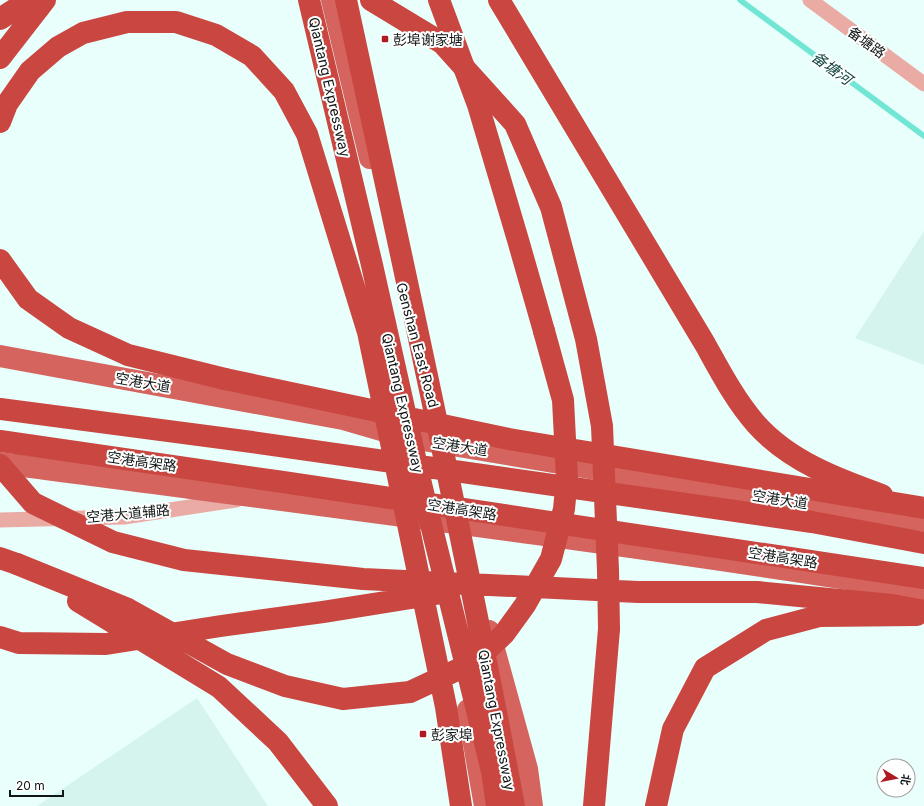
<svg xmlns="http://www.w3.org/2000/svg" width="924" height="806" viewBox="0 0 924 806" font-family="Inter,'Noto Sans SC',sans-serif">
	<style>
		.built { fill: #d5f4ee }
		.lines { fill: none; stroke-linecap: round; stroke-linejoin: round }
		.stream { stroke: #72e6d5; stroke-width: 5.5 }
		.street { stroke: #ebaba5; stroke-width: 15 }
		.primary { stroke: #d4645d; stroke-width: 22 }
		.highway { stroke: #ca4641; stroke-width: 22 }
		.highway-bridge { stroke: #ca4641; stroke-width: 22 }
		.poi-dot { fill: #ad1a20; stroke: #fff; stroke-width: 1.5 }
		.labels { text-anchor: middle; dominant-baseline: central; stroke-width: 4; stroke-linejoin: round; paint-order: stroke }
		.poi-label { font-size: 14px; fill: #0f1615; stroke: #fff; text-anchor: start }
		.street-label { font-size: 14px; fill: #0f1615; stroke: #fff }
		.water-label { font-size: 15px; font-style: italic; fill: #0e433d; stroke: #fff }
	</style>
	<rect width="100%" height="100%" fill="#e9fffb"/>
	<path class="built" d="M924,231V365L855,338Z
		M197,698L268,806H37Z"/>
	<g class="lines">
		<path class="stream" d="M740,0L924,136"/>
		<path class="street" d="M810,0L924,84
			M0,520L124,517L236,500"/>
		<path class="primary" d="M332,0L370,158
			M0,356L343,419L405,437L727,491L924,521
			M0,463C308,504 617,542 924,591
			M489,631L527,769L532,806
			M468,710L485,806"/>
		<path class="highway" d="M439,0L478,105L518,240L544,331
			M499,0L705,344C720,371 735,400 756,424C789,461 837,479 882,495
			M0,19L29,0
			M0,58L45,0
			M0,260L28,299L69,328L128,355L225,379
			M0,558L17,564
			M594,806L609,629
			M656,806L673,729L705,668L766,630L819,616L917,615"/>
		<path class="highway-bridge" d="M309,0L372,265L421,484L492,771L497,806
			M346,0C404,268 463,536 514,806
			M371,0L442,43L515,124L551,207L586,339L602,426L608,570L609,629
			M0,122L7,104L30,71L58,47L83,33L127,22H176L216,35L252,56L284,91L307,134L368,332L446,707L461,806
			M225,379L509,439L924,508
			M0,409L252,442L812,522L924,543
			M0,441L283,482L924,578
			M0,465L33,503L113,542L184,560L363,579L638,592H757L892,605L924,611
			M17,564L128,609L227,664L285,686L343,699L410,692L474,662L504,634L525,605L551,559L564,509L567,478L563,400L544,331
			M78,601L219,687L278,742L327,806
			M0,637L19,643L106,644L221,626L323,612L436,594"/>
	</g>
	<g class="poi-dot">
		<rect x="381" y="35" width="8" height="8" rx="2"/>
		<rect x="419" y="730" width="8" height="8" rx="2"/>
	</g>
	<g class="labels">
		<g class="poi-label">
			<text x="393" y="39">彭埠谢家塘</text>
			<text x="431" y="734">彭家埠</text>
		</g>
		<g class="street-label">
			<text transform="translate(867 42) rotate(36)">备塘路</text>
			<text transform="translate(330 87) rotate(77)">Qiantang Expressway</text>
			<text transform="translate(418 345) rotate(75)">Genshan East Road</text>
			<text transform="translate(143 382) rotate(10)">空港大道</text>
			<text transform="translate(403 403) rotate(77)">Qiantang Expressway</text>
			<text transform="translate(460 446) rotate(9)">空港大道</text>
			<text transform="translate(142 461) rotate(8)">空港高架路</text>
			<text transform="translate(780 499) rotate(9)">空港大道</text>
			<text transform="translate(462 509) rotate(9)">空港高架路</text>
			<text transform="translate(128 513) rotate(-5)">空港大道辅路</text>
			<text transform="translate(783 557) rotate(9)">空港高架路</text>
			<text transform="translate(497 720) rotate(79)">Qiantang Expressway</text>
		</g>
		<g class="water-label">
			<text transform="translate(832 68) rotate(36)">备塘河</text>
		</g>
	</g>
	<g transform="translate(896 778) rotate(100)"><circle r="19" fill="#ffffff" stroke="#9fa2a1"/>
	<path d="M0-3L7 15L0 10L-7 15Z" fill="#ad1a20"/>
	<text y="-6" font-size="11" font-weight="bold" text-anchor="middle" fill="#0f1615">北</text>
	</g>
	<path d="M10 790v6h53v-6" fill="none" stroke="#0f1615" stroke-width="2"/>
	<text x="16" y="790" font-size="12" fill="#0f1615" stroke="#ffffff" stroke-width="3" paint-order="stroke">20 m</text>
</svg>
